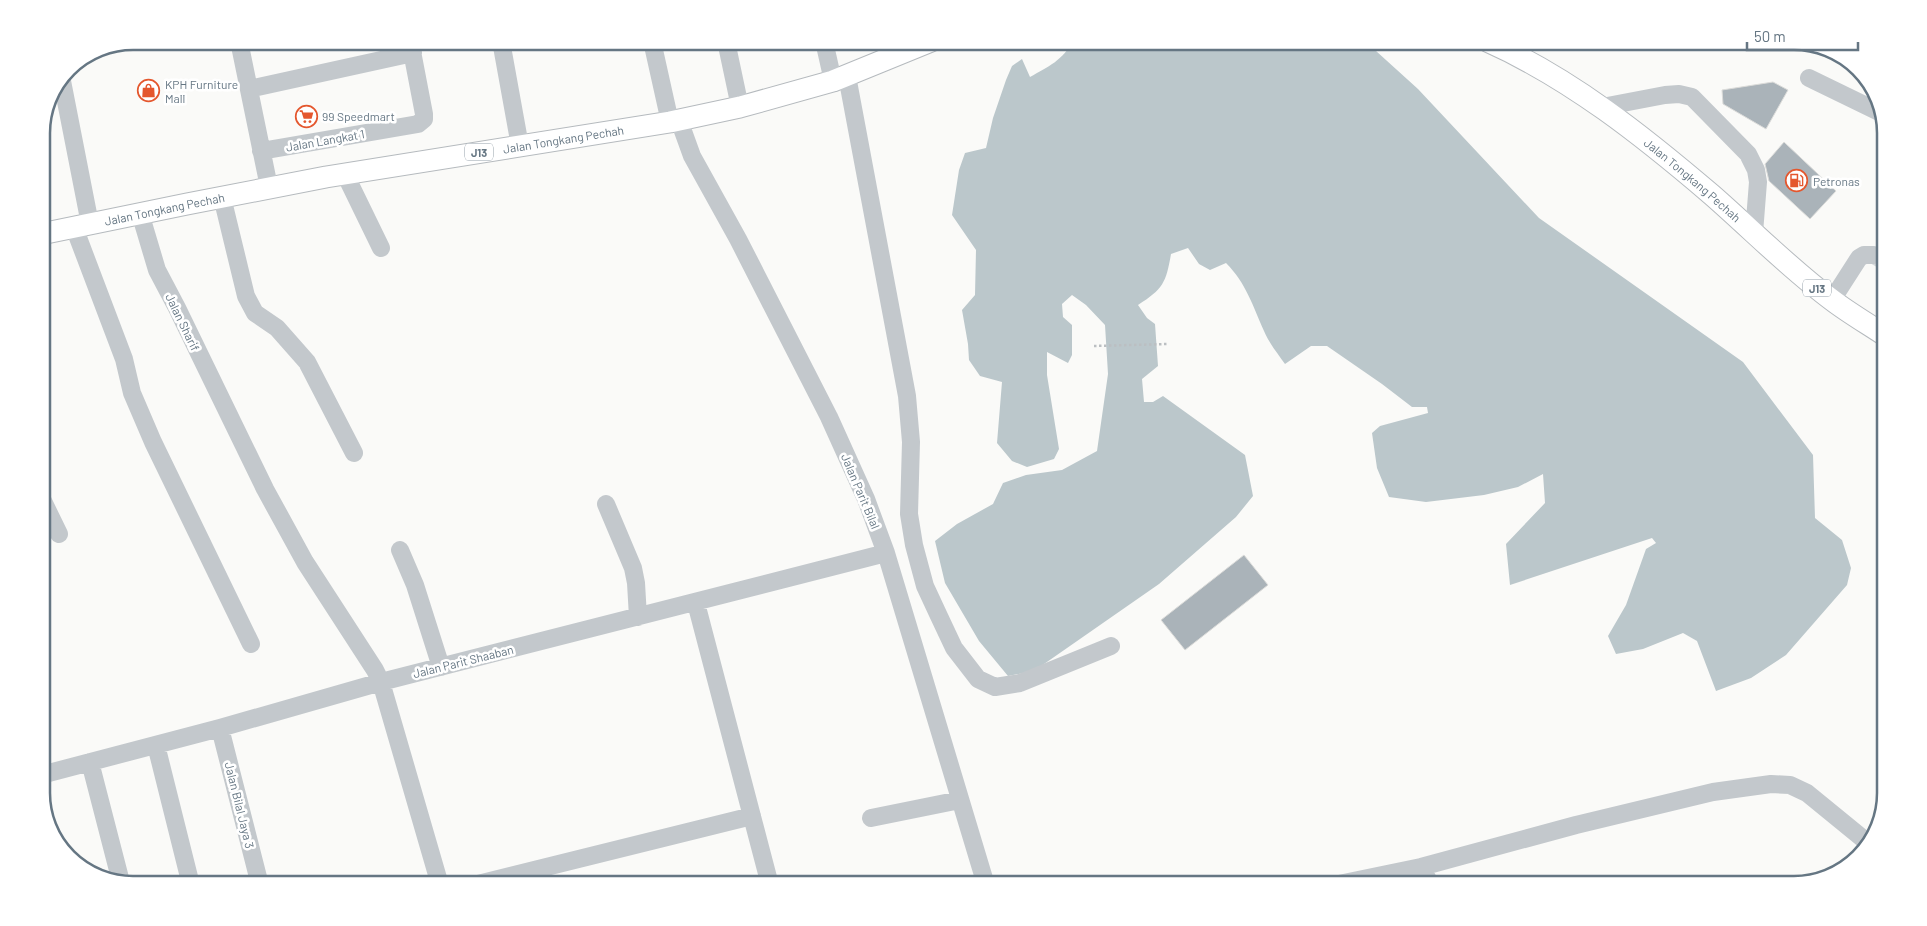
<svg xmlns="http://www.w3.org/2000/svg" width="1927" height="926" viewBox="0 0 1927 926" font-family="Barlow,sans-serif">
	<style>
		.water { fill: #bbc7cb }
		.building { fill: #aab3b9; stroke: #dcdcda }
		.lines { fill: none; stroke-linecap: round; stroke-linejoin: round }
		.minor-tunnel { stroke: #d5d9db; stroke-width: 18; stroke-dasharray: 18 9; stroke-linecap: butt }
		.major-casing { stroke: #b5babe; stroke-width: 23 }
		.path { stroke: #bbbfc2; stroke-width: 2.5; stroke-dasharray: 2.5 2.5; stroke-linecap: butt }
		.minor { stroke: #c3c8cc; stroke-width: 18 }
		.major { stroke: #fff; stroke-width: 21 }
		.labels { text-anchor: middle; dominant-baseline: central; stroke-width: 5; stroke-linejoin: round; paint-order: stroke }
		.shield { fill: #fff; stroke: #939fa8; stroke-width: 1 }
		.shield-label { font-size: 11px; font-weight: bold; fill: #657683 }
		.poi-label { font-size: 12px; fill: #657683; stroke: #fff; text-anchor: start }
		.street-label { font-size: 12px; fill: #657683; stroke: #fff }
		.rim { fill: none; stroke: #657683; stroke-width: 2.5 }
	</style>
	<rect width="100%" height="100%" fill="#fafaf8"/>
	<path class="water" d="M1073,41H1365L1418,89L1539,218L1743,362L1813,455L1815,518L1842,540L1851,568L1847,585L1786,655L1751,678L1716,691L1697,641L1683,633L1643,649L1616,654L1608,636L1626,605L1646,549L1656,543L1652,538L1510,585L1506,544L1545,503L1543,474L1518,487L1484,495L1426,502L1389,497L1377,468L1372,433L1380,426L1428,413L1427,407H1412L1382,384L1327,346H1311L1285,364C1278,354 1269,343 1264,331C1253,306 1246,283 1226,263L1210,270L1199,264L1188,248L1171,254C1166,283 1163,289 1138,305L1147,318L1155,324L1158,366L1142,379L1144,402H1153L1163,396L1245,455L1253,496L1236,517L1159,584L1034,671L1008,676L979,641L945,583L935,541L957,524L993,504L1003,483L1026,475L1062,470L1097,451L1108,374L1105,325L1086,305L1072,295L1062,304L1063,317L1072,325V355L1068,363L1047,352V375L1059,449L1054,459L1027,467L1012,461L997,443L1002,382L980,376L969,360L968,344L962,310L975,295L976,250L952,215L959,170L965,153L986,148L993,118L1006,80L1012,66L1022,59L1030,77C1048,67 1063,60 1073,41Z"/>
	<path class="building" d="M1773,82L1788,90L1766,129L1723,104L1722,90Z
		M1784,142L1836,191L1810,219L1769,181L1765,164Z
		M1244,555L1268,585L1185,650L1161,620Z"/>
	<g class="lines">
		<path class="minor-tunnel" d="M1874,255L1886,262"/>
		<defs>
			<g id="major">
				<path id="s1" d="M1487,41C1570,78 1643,136 1712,195C1752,230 1789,268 1832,300C1849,313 1868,324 1886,336"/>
				<path id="s2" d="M41,234L187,204L326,177L670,122L740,107L833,81L931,41"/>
			</g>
		</defs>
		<use href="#major" class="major-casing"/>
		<path class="path" d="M1094,346L1168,344"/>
		<path class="minor" d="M239,41L269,187
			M501,41L520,146
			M652,41L670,122
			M726,41L740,107
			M824,41L833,81
			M847,76L907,396L911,442L909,514L914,545L925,586L938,614L954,648L978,679L995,687L1020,683L1111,646
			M1809,78L1881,113
			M62,81L90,224
			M249,89L413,53
			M1602,107L1665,95L1679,94L1692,97L1748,154L1756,170L1758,182L1754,233
			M679,120L692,156L738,239L829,417L866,499L886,553L986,885
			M261,151L418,124L424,119V114L410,41
			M345,174L381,248
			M222,197L246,296L255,313L277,328L307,362L354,453
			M140,213L157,270L177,308L265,489L305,562L375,670L381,682L440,885
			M74,227L124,359L132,393L153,442L251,644
			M1832,300L1859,258L1864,255H1874
			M41,497L59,534
			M606,504L633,568L636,583L638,617
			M400,550L415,585L441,667
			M696,603L770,885
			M220,728L260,885
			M156,745L191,885
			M90,762L121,882
			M41,775L220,728L381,682L886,553
			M871,818L960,800
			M1421,867L1431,885
			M474,885L752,816
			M1334,885L1421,867L1576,825L1713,792L1771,784L1790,785L1807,793L1867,842"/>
		<use href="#major" class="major"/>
	</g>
	<defs>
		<symbol id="shop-ring" viewBox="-11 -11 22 22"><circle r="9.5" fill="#fff" stroke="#e4572e" stroke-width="1.5"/><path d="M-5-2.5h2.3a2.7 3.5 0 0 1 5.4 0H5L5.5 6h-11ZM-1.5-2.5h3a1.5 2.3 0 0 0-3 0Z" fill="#e4572e"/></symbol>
		<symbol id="supermarket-ring" viewBox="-11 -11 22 22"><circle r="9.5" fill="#fff" stroke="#e4572e" stroke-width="1.5"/><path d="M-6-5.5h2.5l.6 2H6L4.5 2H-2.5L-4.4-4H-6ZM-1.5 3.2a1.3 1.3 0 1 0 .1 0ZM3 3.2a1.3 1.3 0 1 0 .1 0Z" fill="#e4572e"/></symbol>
		<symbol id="fuel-ring" viewBox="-11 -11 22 22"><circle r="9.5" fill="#fff" stroke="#e4572e" stroke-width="1.5"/><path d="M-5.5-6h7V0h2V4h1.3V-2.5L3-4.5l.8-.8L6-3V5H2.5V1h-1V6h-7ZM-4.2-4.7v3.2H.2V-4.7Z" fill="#e4572e"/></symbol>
	</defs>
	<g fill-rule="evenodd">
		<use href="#shop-ring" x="136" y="78" width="25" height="25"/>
		<use href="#supermarket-ring" x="294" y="104" width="25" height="25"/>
		<use href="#fuel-ring" x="1784" y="168" width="25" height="25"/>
	</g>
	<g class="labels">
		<g class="shield">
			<rect x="465" y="143.5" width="28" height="17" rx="4"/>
			<rect x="1803" y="279.5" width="28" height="17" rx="4"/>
		</g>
		<g class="shield-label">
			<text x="479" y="152">J13</text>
			<text x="1817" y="288">J13</text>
		</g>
		<g class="poi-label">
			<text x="165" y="84">KPH Furniture<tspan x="165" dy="14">Mall</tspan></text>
			<text x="322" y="116">99 Speedmart</text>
			<text x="1813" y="181">Petronas</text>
		</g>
		<g class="street-label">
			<text stroke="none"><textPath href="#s2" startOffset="531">Jalan Tongkang Pechah</textPath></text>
			<text transform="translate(325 140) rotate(-10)">Jalan Langkat 1</text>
			<text stroke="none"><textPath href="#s1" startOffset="249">Jalan Tongkang Pechah</textPath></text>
			<text stroke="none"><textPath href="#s2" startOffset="126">Jalan Tongkang Pechah</textPath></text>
			<text transform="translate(183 322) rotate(64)">Jalan Sharif</text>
			<text transform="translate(861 491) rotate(67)">Jalan Parit Bilal</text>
			<text transform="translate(463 661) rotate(-14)">Jalan Parit Shaaban</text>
			<text transform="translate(240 805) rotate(76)">Jalan Bilal Jaya 3</text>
		</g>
	</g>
	<path d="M0 0H1927V926H0ZM133 50H1794A83 83 0 0 1 1877 133V793A83 83 0 0 1 1794 876H133A83 83 0 0 1 50 793V133A83 83 0 0 1 133 50Z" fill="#fff" fill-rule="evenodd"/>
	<path class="rim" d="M133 50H1794A83 83 0 0 1 1877 133V793A83 83 0 0 1 1794 876H133A83 83 0 0 1 50 793V133A83 83 0 0 1 133 50Z"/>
	<path d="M1747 42v8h111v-8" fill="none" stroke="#657683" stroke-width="2.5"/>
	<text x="1754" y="42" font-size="15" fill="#657683" stroke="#ffffff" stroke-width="4" paint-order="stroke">50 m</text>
</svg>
